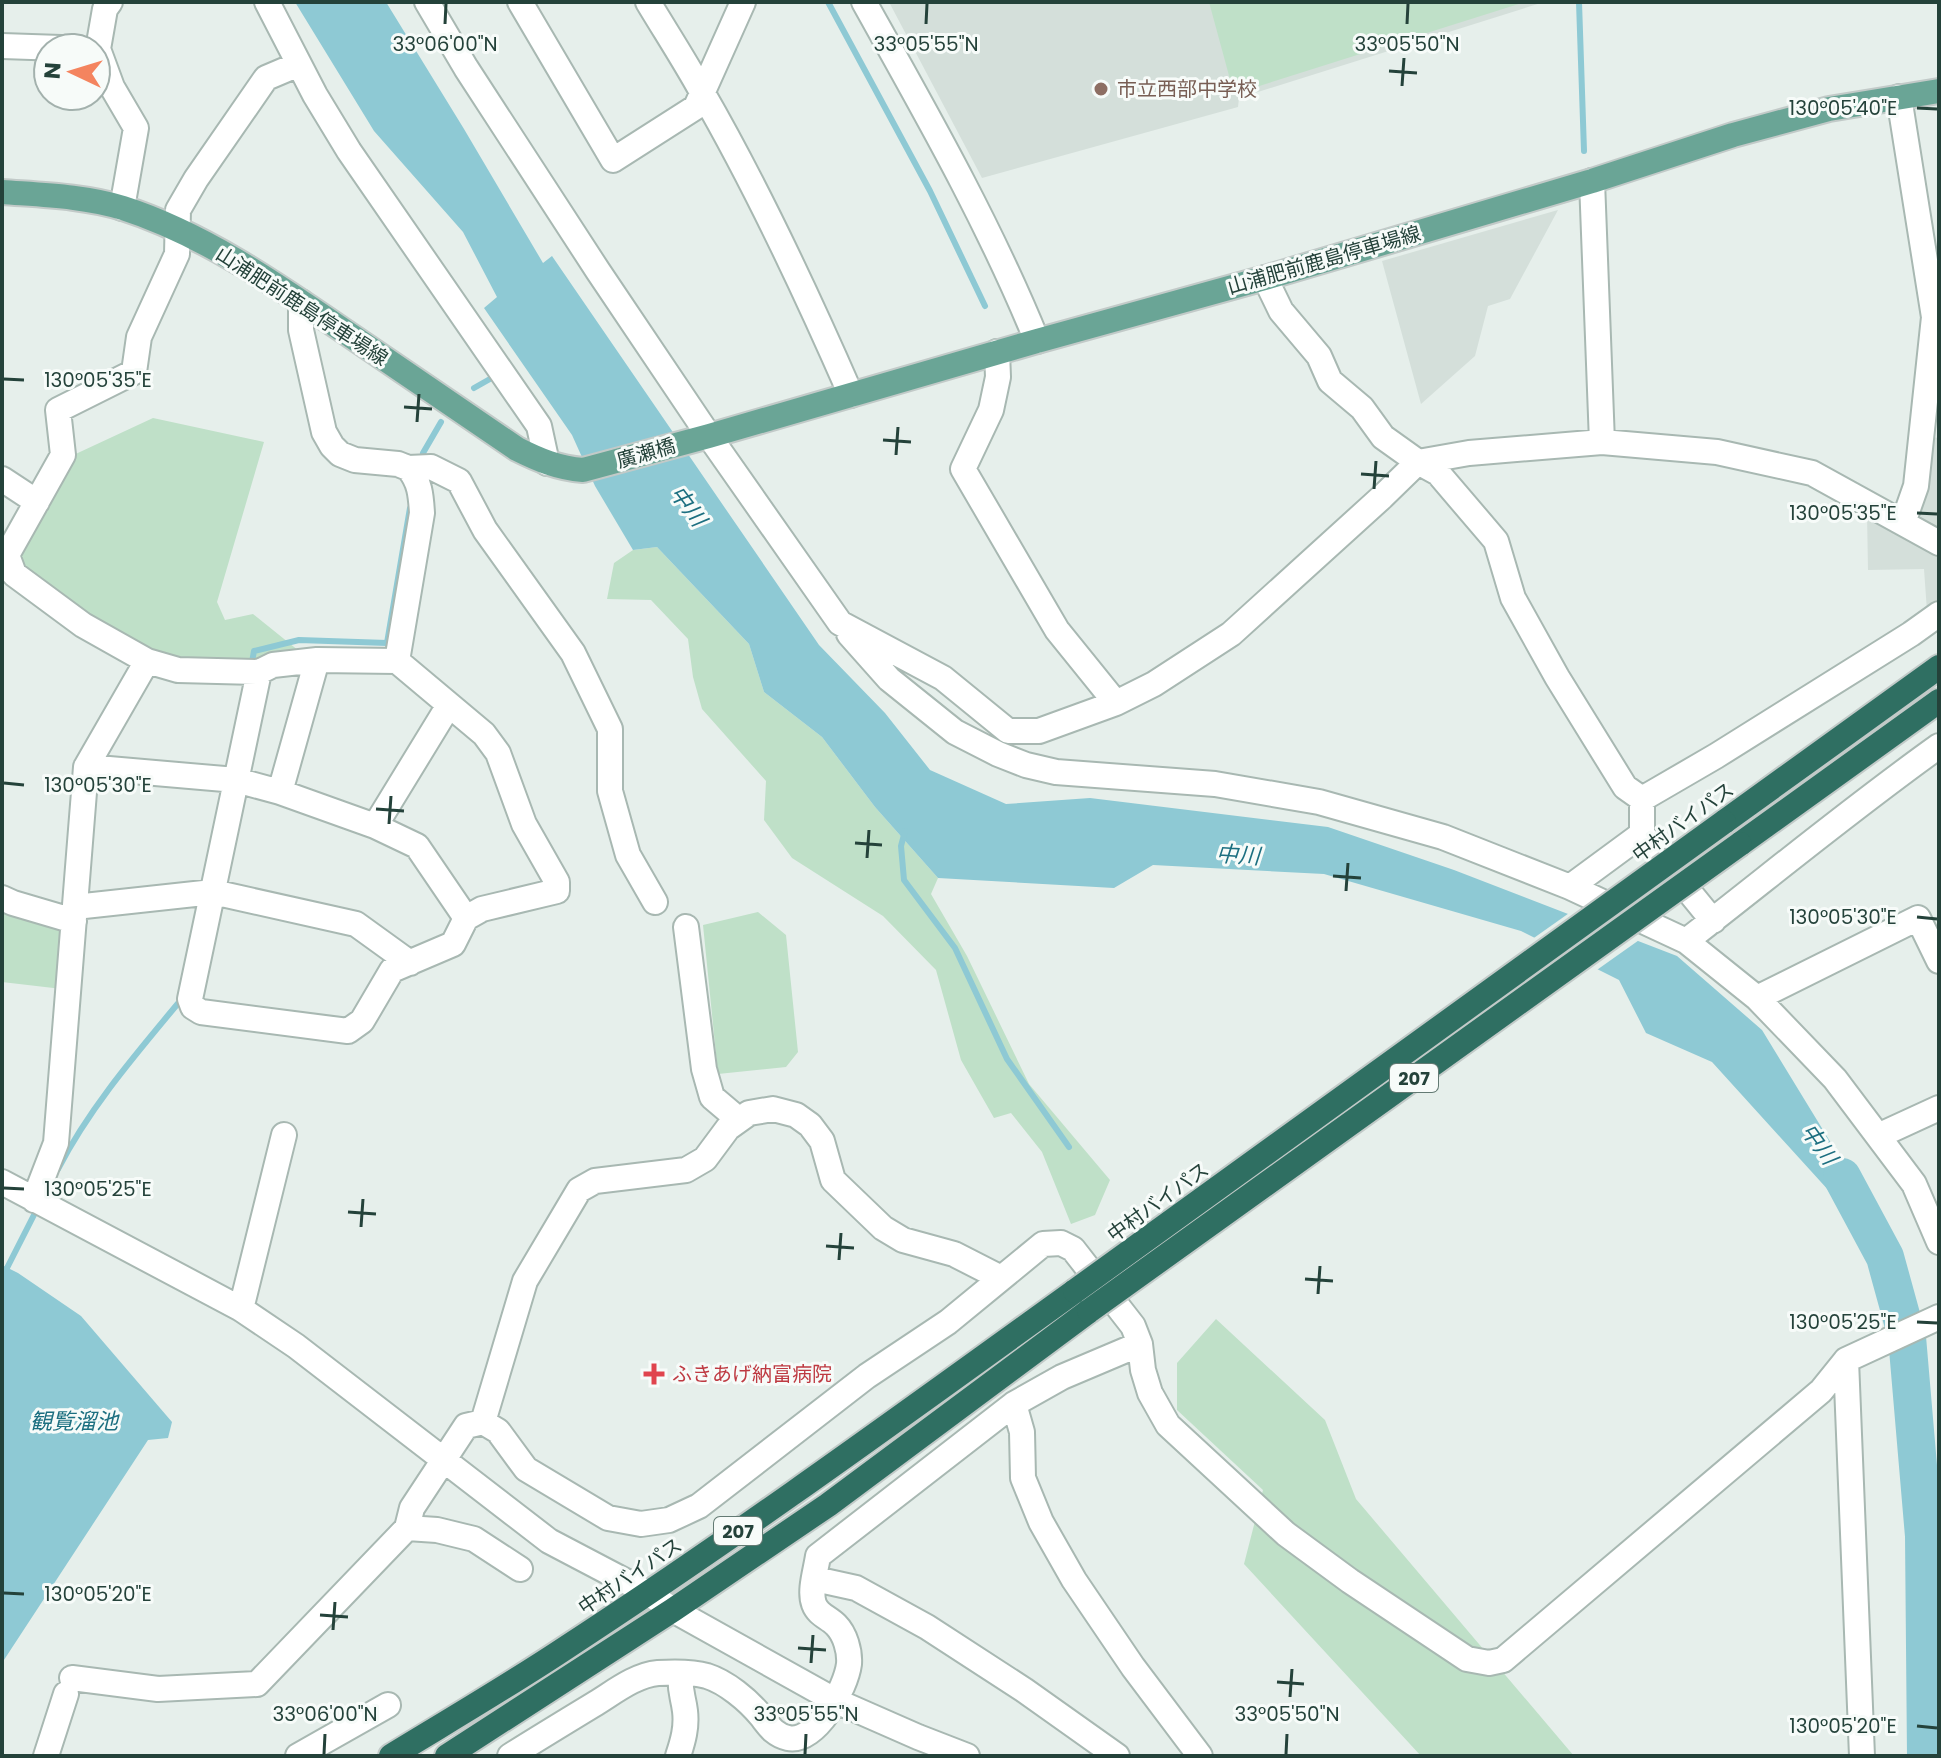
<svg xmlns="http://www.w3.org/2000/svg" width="1941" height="1758" viewBox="0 0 1941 1758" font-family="Poppins,'Noto Sans JP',sans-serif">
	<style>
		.built { fill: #d4dfda }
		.green { fill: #bfe0c8 }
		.water { fill: #8ec9d4 }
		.pier { fill: #e6efeb }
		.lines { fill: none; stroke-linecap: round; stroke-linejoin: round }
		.stream { stroke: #8ec9d4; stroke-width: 6 }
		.river { stroke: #8ec9d4; stroke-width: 38 }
		.minor-casing { stroke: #a8b8b2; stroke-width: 28 }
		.major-casing { stroke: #c2cac8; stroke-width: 28 }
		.highway-casing { stroke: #c2cac8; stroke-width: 28 }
		.minor { stroke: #fff; stroke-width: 24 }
		.major { stroke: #6aa596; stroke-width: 24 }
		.highway { stroke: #2f6f62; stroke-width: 24 }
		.highway-bridge-casing { stroke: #c2cac8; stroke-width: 28; stroke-linecap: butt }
		.highway-bridge { stroke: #2f6f62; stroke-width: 24 }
		.ticks { fill: none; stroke: #24423a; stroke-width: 3 }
		.education-dot { fill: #8d6e63; stroke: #f7fbf9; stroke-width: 3 }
		.health-dot { fill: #e0444e; stroke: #f7fbf9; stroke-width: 3 }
		.labels { text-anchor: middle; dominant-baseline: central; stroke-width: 6; stroke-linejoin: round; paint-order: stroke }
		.shield { fill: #f7fbf9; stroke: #637a73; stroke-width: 2 }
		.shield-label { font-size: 18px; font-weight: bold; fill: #24423a }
		.education-label { font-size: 20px; fill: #785e54; stroke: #f7fbf9; text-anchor: start }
		.street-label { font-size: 20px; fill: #24423a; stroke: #f7fbf9 }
		.health-label { font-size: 20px; fill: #be3a42; stroke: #f7fbf9; text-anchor: start }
		.water-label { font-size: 22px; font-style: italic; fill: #1c6f80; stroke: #f7fbf9 }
		.ticks-label { font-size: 20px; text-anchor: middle; fill: #24423a; stroke: #f7fbf9; stroke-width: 6; stroke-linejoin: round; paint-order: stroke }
	</style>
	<rect width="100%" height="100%" fill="#e6efeb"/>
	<path class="built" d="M889,2H1544L1239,98L1238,107L982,178Z
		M1558,210L1510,299L1488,306L1475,356L1421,404L1382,261Z
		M1932,437L1939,438V603L1927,611L1924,569L1868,570L1867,513L1911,530L1926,495Z"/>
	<path class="green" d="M1209,2H1525L1234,94Z
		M153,418L264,442L217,602L225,620L253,614L299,651L260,661H181L149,655L21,570L16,555L67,458Z
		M657,547L749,644L764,692L822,737L875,807L938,878L931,894L967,956L1029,1084L1110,1180L1095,1215L1071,1224L1042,1152L1011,1113L994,1118L961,1060L936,970L883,916L792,858L764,820L766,781L702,709L693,677L688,639L651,600L607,599L614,563L633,550Z
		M2,907L66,926L62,989L2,982Z
		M758,912L786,935L798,1052L786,1067L718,1074L703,925Z
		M1216,1319L1325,1420L1356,1499L1574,1756H1421L1244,1564L1263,1490L1177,1410V1363Z"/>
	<path class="water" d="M295,2H386L464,129L543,263L552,256L819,645L885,713L930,770L1006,804L1090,798L1328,827L1454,870L1677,956L1762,1030L1878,1220L1860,1225L1712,1062L1646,1033L1619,980L1521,931L1324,874L1153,865L1114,888L938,878L875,807L822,737L764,692L749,644L657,547L633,550L595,486L572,435L484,308L497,297L463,232L374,131Z
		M2,1265L18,1273L81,1316L172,1422L168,1438L148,1440L2,1663Z"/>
	<path class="pier" d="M1572,911L1642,938L1594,972L1531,940Z"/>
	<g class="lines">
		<path class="stream" d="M828,2L930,191L985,306
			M1579,2L1584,151
			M474,388L497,375
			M423,453L441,422
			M252,662L254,651L299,640L387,643L410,508
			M905,831L901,846L904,880L955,948L1007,1059L1069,1147
			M58,1169C90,1107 136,1054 180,1001L181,996
			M7,1268L38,1207
			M1924,1536L1939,1538"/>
		<path class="river" d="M1842,1177L1885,1257L1907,1337L1924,1536L1926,1756"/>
		<defs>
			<path id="minor" d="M110,2L105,9L98,49L112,87L136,128L122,208
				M267,2L315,95L349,151L539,426L547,463
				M427,2L466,68L598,271L709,436L840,623L943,678L1008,731H1039L1116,703L1154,684L1231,634L1382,497L1418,462L1469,453L1602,442L1717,452L1812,473L1939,543
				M520,2L613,160L696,107L743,2
				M648,2C666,32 685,61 702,92C758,189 806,292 851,395
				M864,2C926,113 989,223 1037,341
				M2,46L61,48
				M1899,97L1934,317L1916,486L1903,523
				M1592,181L1602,442
				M1265,278L1281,311L1319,356L1330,381L1362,408L1383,437L1418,462L1438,473L1496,541L1513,598L1557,677L1625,787L1642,799
				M301,302V330L324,432L332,446L340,454L355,460L398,464L408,468L431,467L459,481L485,530L573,653L610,729V791L628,855L655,902
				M997,352L998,377L991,410L963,469L1057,630L1116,703
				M2,479L37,502
				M849,634L889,679L955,732L998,754L1026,765L1056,772L1215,784L1319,802L1443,837L1570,887L1686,941L1757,998L1835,1079L1914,1184L1939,1242
				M397,661L422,513C421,496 420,481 408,468
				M259,672L190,999L193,1007L201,1012L348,1031L362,1021L392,970L453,944L466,918L482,909L557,891V882L524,824L498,753L484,734L397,661L317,660L273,665L259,672L178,670L147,661L83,625L14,574L7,555L63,455L58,410L134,372L139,337L177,254L178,210L196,179L266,78L299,64
				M86,767L236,780L280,792L375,826L417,846L466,918
				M280,792L317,660
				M375,826L449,705
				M1642,834L1713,921
				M1570,887L1642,834V799L1716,756L1911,634L1939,614
				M2,898L13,903L74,921
				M75,907L213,892L356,924L410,963
				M686,927L704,1069L712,1097L738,1119
				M1686,941C1770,876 1852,808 1939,746
				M1757,998L1918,918L1939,961
				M1878,1136L1939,1108
				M2,1182L241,1309L296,1346L549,1541L648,1593L673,1610L836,1701L918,1737L967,1756
				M34,1200L56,1143L86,767L147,661
				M241,1309L284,1135
				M1846,1360L1862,1756
				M1014,1404L1022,1432L1023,1478L1041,1522L1074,1580L1133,1667L1200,1756
				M483,1422L525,1281L579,1190L595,1181L686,1170L705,1159L728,1128L749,1113L773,1109L796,1115L810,1125L822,1141L833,1180L883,1228L903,1240L954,1254L1001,1278
				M407,1528L437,1530L474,1539L520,1569
				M815,1579L856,1588L927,1627L1024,1690L1117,1756
				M72,1678L158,1689L257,1684L407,1528L412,1508L466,1426L483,1422L498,1431L526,1469L608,1518L641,1524L669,1520L699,1506L867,1376L948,1322L1043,1244L1061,1243L1073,1249L1133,1326L1140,1344L1143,1370L1150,1393L1168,1425L1286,1534L1350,1581L1467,1659L1489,1663L1503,1660L1821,1391L1846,1360L1939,1317
				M46,1756L66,1694
				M298,1756L388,1705
				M510,1756C537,1739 565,1722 593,1705C613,1693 635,1675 658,1673C673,1672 693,1672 707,1676C726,1682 748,1700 761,1716C769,1726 774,1735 788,1738C816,1744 846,1688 849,1664C850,1651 845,1634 836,1625C828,1617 818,1615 814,1604C809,1591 816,1570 818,1556L1014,1404L1062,1377L1140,1344
				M678,1756C683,1741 687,1727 685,1711C683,1695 679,1690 681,1673"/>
			<path id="major" d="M2,192C42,195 84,196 123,208C201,233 274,283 341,329C400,369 459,409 517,449C539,460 558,468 583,470L709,436L1037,341L1265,278L1592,181L1733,135L1829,109L1939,91"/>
			<path id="highway" d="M1724,822L1939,667
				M1740,844L1939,701
				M391,1756C450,1720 510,1685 567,1647C740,1534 907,1412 1075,1291
				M447,1756L673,1610L828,1505L1089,1311"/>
		</defs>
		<use href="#minor" class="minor-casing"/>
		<use href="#major" class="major-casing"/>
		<use href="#highway" class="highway-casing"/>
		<use href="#minor" class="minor"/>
		<use href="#major" class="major"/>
		<use href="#highway" class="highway"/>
		<defs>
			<path id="highway-bridge" d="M1075,1291L1724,822
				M1089,1311L1740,844"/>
		</defs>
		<use href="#highway-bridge" class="highway-bridge-casing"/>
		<use href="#highway-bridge" class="highway-bridge"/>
	</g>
	<path class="ticks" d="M445,24L446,4M926,24L927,4M1407,24L1408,4M1389,71L1417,73M1402,86L1404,58M1917,108L1937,109M4,379L24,380M404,407L432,409M417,422L419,394M883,440L911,442M896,455L898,427M1361,474L1389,476M1374,489L1376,461M1917,513L1937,514M4,783L24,785M376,809L404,811M389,824L391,796M855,843L882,845M867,858L869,830M1333,876L1361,878M1346,891L1348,863M1917,917L1937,919M4,1188L24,1189M348,1212L376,1214M361,1227L363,1199M826,1246L854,1248M839,1260L841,1233M1305,1279L1333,1281M1318,1294L1320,1266M1917,1322L1937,1323M4,1593L24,1594M320,1615L348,1617M333,1630L335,1602M798,1648L826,1650M811,1663L813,1635M1277,1682L1304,1684M1290,1697L1292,1669M1917,1726L1937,1728M324,1754L325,1734M805,1754L806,1734M1286,1754L1287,1734"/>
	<circle class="education-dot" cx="1101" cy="89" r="8"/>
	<path class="health-dot" d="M650 1362h8v8h8v8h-8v8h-8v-8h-8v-8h8z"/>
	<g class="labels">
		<g class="shield">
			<rect x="1390" y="1064" width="48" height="28" rx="6"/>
			<rect x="714" y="1517" width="48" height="28" rx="6"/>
		</g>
		<g class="shield-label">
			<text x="1414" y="1078">207</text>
			<text x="738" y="1531">207</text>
		</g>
		<g class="education-label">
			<text x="1117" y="89">市立西部中学校</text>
		</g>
		<g class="street-label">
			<text transform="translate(1324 260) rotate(-16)">山浦肥前鹿島停車場線</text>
			<text transform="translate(302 306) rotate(33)">山浦肥前鹿島停車場線</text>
			<text transform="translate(646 453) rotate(-16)">廣瀬橋</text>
			<text transform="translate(1683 822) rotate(-36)">中村バイパス</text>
			<text transform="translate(1158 1202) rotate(-36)">中村バイパス</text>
			<text transform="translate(630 1576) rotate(-34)">中村バイパス</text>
		</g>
		<g class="health-label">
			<text x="672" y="1374">ふきあげ納富病院</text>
		</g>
		<g class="water-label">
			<text transform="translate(688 506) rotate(53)">中川</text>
			<text transform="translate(1238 855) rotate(4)">中川</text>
			<text transform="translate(1819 1144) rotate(54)">中川</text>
			<text x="74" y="1421">観覧溜池</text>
		</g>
	</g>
	<g class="ticks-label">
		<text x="445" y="51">33°06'00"N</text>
		<text x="926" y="51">33°05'55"N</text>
		<text x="1407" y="51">33°05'50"N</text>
		<text x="1843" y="115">130°05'40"E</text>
		<text x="98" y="387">130°05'35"E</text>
		<text x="1843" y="520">130°05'35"E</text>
		<text x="98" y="792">130°05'30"E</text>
		<text x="1843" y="924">130°05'30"E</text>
		<text x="98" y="1196">130°05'25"E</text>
		<text x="1843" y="1329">130°05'25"E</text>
		<text x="98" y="1601">130°05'20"E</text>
		<text x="325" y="1721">33°06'00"N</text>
		<text x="806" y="1721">33°05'55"N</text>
		<text x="1287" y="1721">33°05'50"N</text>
		<text x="1843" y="1733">130°05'20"E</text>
	</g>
	<rect width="1941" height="1758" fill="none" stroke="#24423a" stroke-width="8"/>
	<g transform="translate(72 72) rotate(274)"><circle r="38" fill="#f7fbf9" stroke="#a3b1ad" stroke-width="2"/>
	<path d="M0-6L14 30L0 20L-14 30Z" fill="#f4845f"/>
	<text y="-12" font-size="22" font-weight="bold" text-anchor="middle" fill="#24423a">N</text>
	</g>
</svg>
